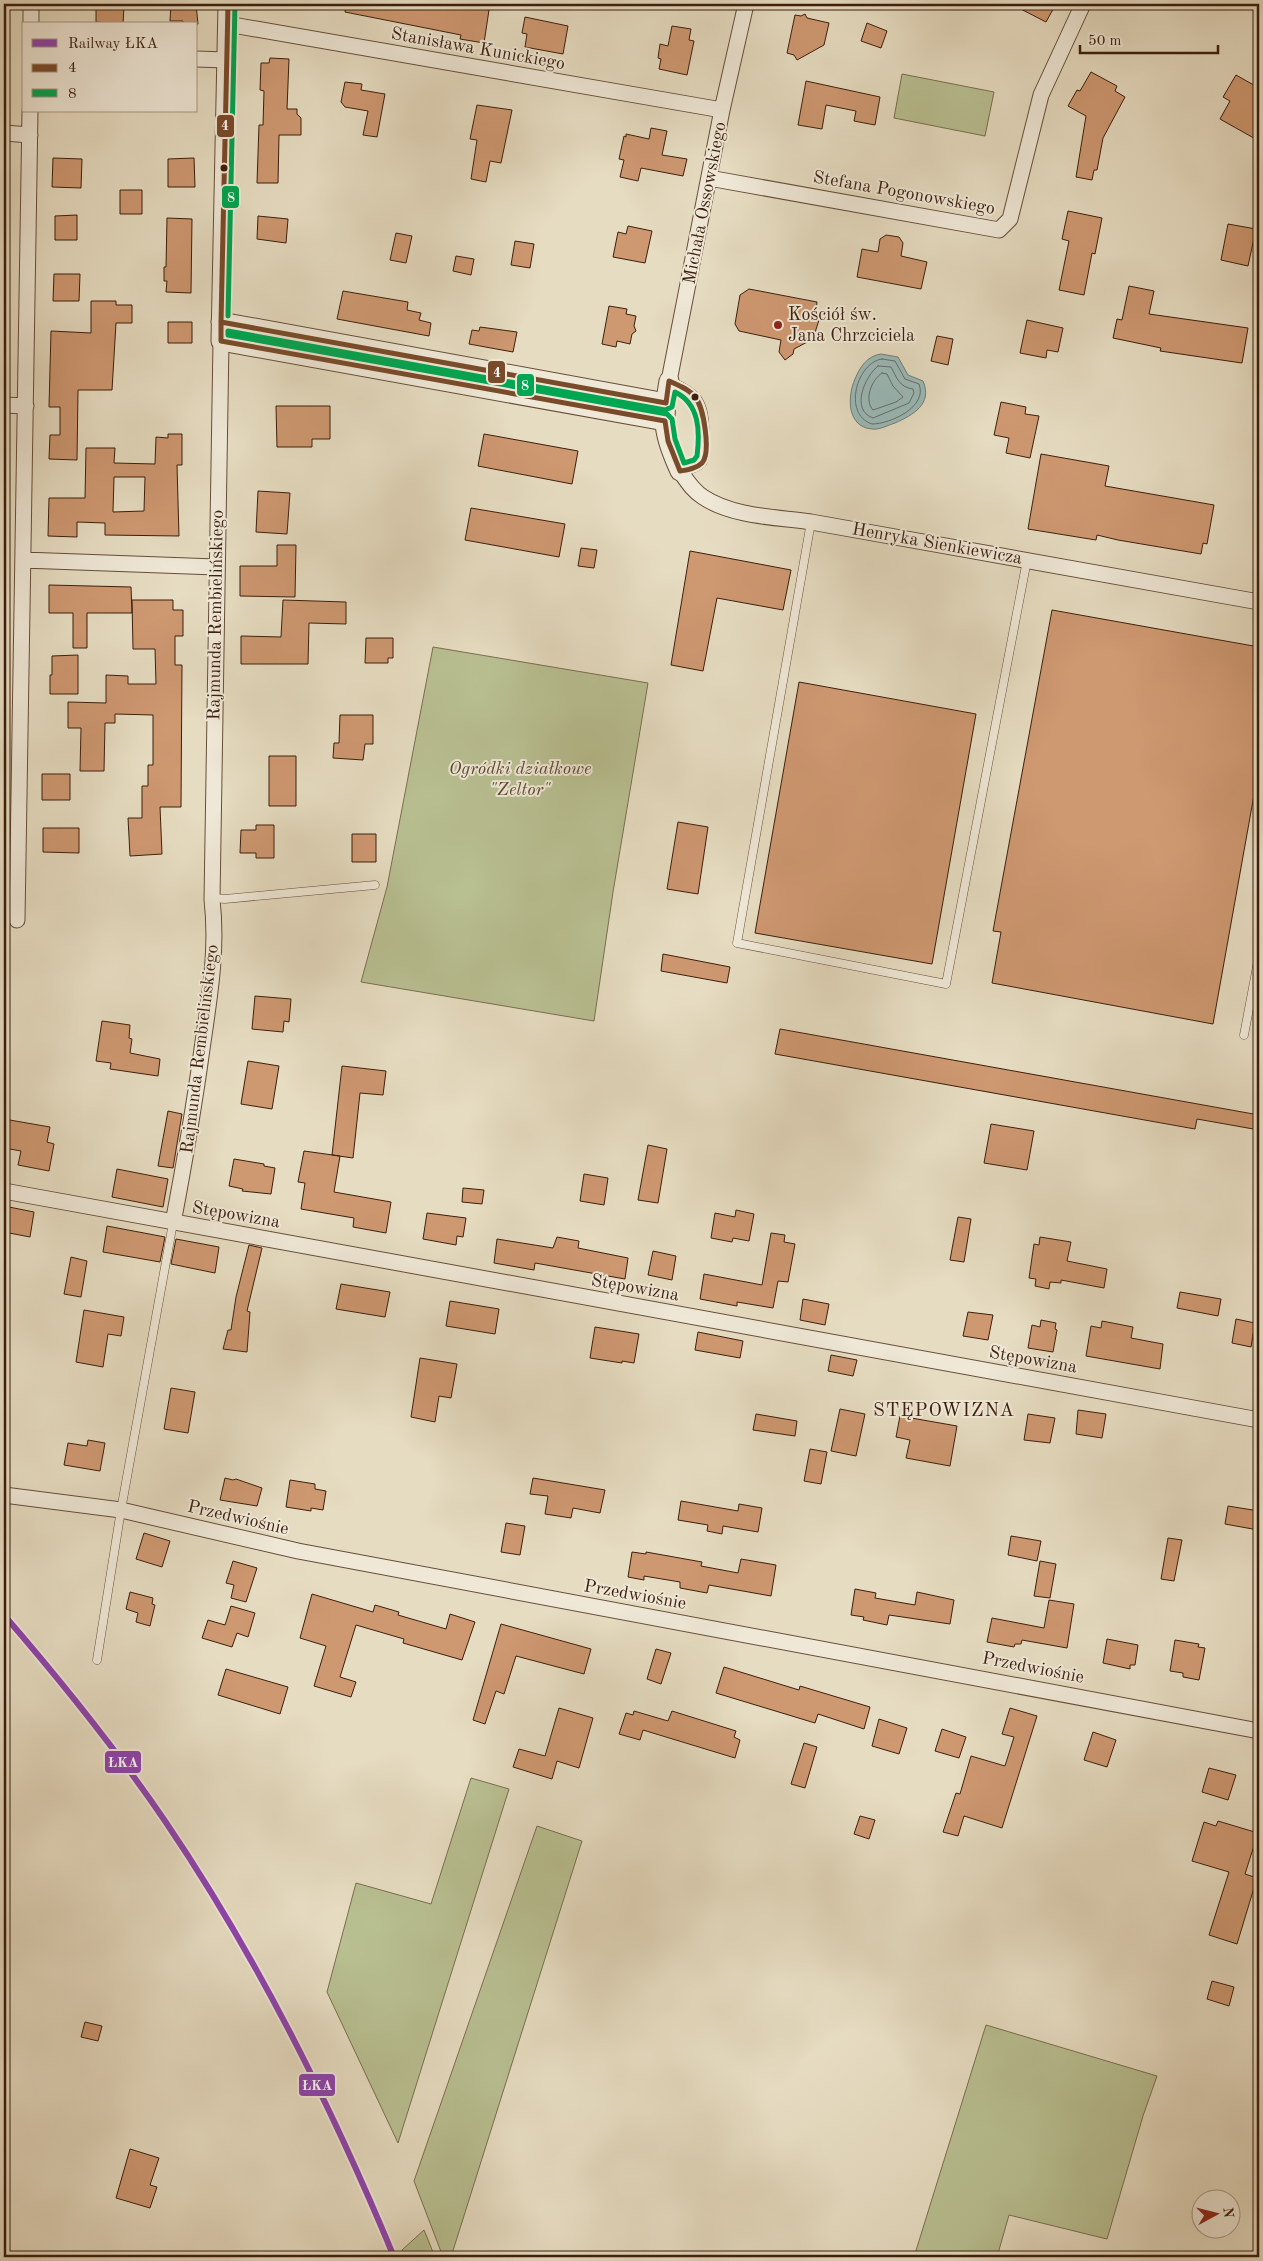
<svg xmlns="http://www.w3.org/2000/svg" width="1263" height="2261" viewBox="0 0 1263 2261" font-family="'Old Standard TT',serif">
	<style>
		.green { fill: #b8bf91; stroke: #7a6e4f }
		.water { fill: #99baba; stroke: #747c75 }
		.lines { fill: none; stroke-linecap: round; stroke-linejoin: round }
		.shore { stroke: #6a6c64; stroke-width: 1 }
		.building { fill: #ce9871; stroke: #3c1e0d; fill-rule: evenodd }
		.service-casing { stroke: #664e3a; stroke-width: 9 }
		.minor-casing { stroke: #664e3a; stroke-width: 17 }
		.tertiary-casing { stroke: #664e3a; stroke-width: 21 }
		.service { stroke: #efe8d7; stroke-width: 8 }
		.minor { stroke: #efe8d7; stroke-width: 15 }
		.tertiary { stroke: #efe8d7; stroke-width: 19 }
		.bus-1-casing { stroke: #efe8d7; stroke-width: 9 }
		.bus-2-casing { stroke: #efe8d7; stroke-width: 9 }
		.bus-1 { stroke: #7a4b2a; stroke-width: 5 }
		.bus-2 { stroke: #00a651; stroke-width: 5 }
		.rail-1-casing { stroke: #efe8d7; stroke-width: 10 }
		.rail-1 { stroke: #8e44ad; stroke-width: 6 }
		.bus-dot { fill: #3c1e0d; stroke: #efe8d7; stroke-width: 2 }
		.poi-dot { fill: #8f2418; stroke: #efe8d7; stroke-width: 2 }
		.labels { text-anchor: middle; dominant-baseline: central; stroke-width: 4; stroke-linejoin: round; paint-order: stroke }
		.street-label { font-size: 18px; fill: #3c1e0d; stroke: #efe8d7 }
		.poi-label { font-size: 18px; fill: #3c1e0d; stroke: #efe8d7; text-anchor: start }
		.park-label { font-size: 18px; font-style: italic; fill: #5b462e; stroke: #efe8d7 }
		.neighbourhood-label { font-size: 19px; letter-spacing: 1px; fill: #3c1e0d; stroke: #efe8d7 }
		.line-badge { stroke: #efe8d7; stroke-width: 2 }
		.badge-label { font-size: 14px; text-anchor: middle; font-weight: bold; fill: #fff }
	</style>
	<rect width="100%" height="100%" fill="#e6dcc1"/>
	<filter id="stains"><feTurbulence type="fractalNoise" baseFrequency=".004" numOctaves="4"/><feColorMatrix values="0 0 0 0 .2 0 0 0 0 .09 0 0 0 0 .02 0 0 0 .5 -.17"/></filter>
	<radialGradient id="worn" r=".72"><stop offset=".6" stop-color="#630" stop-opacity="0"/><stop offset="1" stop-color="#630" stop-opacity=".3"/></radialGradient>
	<path class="green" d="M902,74L994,92L985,136L894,118Z
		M433,647L648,683L613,892L594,1021L361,982L387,887Z
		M471,1778L509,1789L398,2143L327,1992L356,1883L431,1904Z
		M537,1826L582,1841L451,2257H443L414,2181Z
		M986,2025L1157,2076L1143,2116L1107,2239L1009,2215L997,2257H914Z
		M424,2230L435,2257H404L402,2250Z"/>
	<path class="water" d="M881,354L898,357L908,375L923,381C933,404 913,415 895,423C888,425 880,430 872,429C847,427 847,397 855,379C860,367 867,356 881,354Z"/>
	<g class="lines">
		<path class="shore" d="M882,359L895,361L905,379L919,384C928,407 890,424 872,424C842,414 857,362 882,359Z
			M878,366L891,367C897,378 899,387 913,389L914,393L909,403L873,418C850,410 865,376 878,366Z
			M882,373L887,374L893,386L903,397L896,402L873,410C864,400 871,380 882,373Z"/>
	</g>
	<path class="building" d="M96,4H115L116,6H124L123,24L96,22Z
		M171,4H196L198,24H183V21H170Z
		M346,4H435L464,9L465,6L489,10L484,43L460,39L461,35L345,12Z
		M1011,4H1056L1046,22Z
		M805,14L807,18L829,23L824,45L797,60L794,55L787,53L795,15L801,16Z
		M525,17L568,26L563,54L525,47L527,34L522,33Z
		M867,23L887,31L881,48L861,41Z
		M672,26L691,29L689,40L694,41L687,75L659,69L661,59L658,58L660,44L668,46Z
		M270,58L289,59L287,109H297V114L301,118V135H279L278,183H257L259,125H263L264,91L260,90L261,63H269Z
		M1091,72L1117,86L1115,91L1125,97L1103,138L1097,170H1094L1092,180L1076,177L1086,116L1068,106L1077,90L1080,91Z
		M1236,75L1259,88V141L1220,119L1230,101L1223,97Z
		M806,81L880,97L875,125L854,121L856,111L826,105L822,129L798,125Z
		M345,82L362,84L361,90L385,94L377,137L363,135L368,111L345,107L341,102Z
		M477,105L512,110L501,163L490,161L486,182L471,179L477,140L470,139Z
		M651,128L667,131L662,155L687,159L683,176L641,168L638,181L620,177L624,160L619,159L624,136L626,137V134L649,139Z
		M53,158L82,159L81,188L52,187Z
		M194,158L195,187H168V159Z
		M120,190H142V214H120Z
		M1068,211L1102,218L1095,254L1092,253L1084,295L1059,290L1069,241L1062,239Z
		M77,215V240H55V216Z
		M258,216L288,219L286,243L257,239Z
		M167,218L192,219L191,293L166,292L167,281H164V267H166Z
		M1228,224L1256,229L1248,266L1221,260Z
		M628,226L652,231L645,263L613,257L618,232L626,234Z
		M396,233L412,236L406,263L390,260Z
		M886,235L899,237L903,243L901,256L927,262L921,289L857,277L862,249L878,252L880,239Z
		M515,241L534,244L530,268L511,265Z
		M456,256L474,259L471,275L453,271Z
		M54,274H80L79,301H53Z
		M1129,286L1154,291L1149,314L1248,328L1242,363L1160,351L1161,348L1113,338L1117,319L1122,320Z
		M749,289L817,302L816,311L819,320L813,339L794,349L793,354L785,360L779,352L781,340L739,331L735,324L740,295Z
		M343,291L408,302L407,310L421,313L419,320L431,323L429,336L337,319Z
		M91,301H116V305H132V323H116L112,390H78L77,460L49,459L50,435H60V407H49L51,331L91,333Z
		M609,306L627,309L626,314L636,316L634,326L636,331L632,334L630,344L617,341L616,347L602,344Z
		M1027,320L1063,328L1058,352L1047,350L1046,358L1020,353Z
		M168,322H192V343H168Z
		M480,327L517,332L513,352L469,344L472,330L479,331Z
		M937,336L953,339L948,365L931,361Z
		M1001,402L1026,407L1025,414L1039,416L1030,458L1006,453L1009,438L994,435Z
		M276,406H330V439H312V447H277Z
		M168,434H182V465H177L179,536L105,535V523L77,522V537L48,536L49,498H85L86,448H115L114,463L155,464L156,437L168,438ZM114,477H145L144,511L113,512Z
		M484,434L578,451L572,484L478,466Z
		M1041,454L1109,466L1105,486L1214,505L1207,544L1203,543L1201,554L1118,540L1097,535L1096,540L1028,529Z
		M258,491L290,493L287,534L256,532Z
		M471,508L565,524L559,557L465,540Z
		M277,545H296L295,597L240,596V566H277Z
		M581,548L597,550L594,568L578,566Z
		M690,551L791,570L783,610L717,598L703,671L671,665Z
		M49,585L131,587L132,613H87V648H73V613H49Z
		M132,600H173V610H183V636H175V665H182L181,807H160L162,854L130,856L128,818H142V786H148V765H153V715L115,714V723H105L104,771H80L81,728H68V702L106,703V675L128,676V684H156L155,649H133Z
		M283,600L346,602V624L309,623L308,664H241V636L281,637Z
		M1052,610L1259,647V767L1213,1024L992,983L1001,932L993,931Z
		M366,638H393V658H388V663H365Z
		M78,655V694H50V675H52V656Z
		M799,682L976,714L932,964L755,933Z
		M340,715H373V744H365L363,760L333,758L334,743H339Z
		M269,756H296V806H269Z
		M42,774H70V800H42Z
		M678,822L708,827L698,894L667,889Z
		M256,825H274V858H256V853H240L241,830H256Z
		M43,828H79V853L43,852Z
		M352,834H376V862H352Z
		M663,954L730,967L727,983L661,971Z
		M255,996L291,999L289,1022L284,1021L283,1032L252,1029Z
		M102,1021L130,1025L129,1038L132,1039L130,1053L160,1059L158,1076L110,1069L111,1063L96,1061Z
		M780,1029L1259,1115V1130L1197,1119L1195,1129L775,1054Z
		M248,1061L279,1066L272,1109L241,1104Z
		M342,1066L386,1071L383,1095L360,1093L353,1158L332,1155Z
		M168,1111L182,1114L173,1168L158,1166Z
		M4,1119L50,1127L47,1142L54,1144L49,1171L18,1165L21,1151L4,1148Z
		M991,1124L1034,1131L1027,1170L984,1163Z
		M648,1145L667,1149L658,1203L638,1200Z
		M304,1151L340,1156L334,1192L391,1202L386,1233L353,1227L354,1218L301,1209L305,1183L298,1182Z
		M234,1159L264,1164V1166L275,1168L271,1194L242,1191L243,1189L229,1186Z
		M117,1169L168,1179L163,1207L112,1197Z
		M584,1174L608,1178L604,1205L580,1201Z
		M463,1188L484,1190L482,1204L462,1202Z
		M4,1206L34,1212L30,1237L4,1232Z
		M736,1210L754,1214L749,1241L733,1238L732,1242L711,1238L715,1213L735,1217Z
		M427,1213L466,1218L463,1237L457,1236L456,1245L423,1239Z
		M958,1217L971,1219L964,1262L950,1260Z
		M107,1226L165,1237L160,1262L103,1252Z
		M771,1233L785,1235L784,1242L795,1244L788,1282L778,1281L773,1308L737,1302V1306L700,1299L704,1274L762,1285Z
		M557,1237L579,1241L578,1248L628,1258L625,1279L535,1263L534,1270L494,1263L497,1239L553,1248Z
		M1040,1237L1071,1242L1067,1261L1107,1269L1104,1288L1061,1280V1283L1050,1282L1049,1289L1035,1286L1036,1279L1029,1278L1034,1244L1039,1245Z
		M176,1239L219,1247L215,1273L171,1264Z
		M249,1245L262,1248L247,1311L250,1312L247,1352L223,1349L228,1330H231L236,1297Z
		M653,1251L676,1256L672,1280L648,1275Z
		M71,1257L87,1261L81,1297L64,1294Z
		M341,1284L390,1292L385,1317L336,1309Z
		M1180,1292L1221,1299L1218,1316L1177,1308Z
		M803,1299L829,1304L825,1325L800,1320Z
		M450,1301L499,1309L495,1334L446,1326Z
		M84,1310L124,1317L121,1336L108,1334L103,1367L76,1362Z
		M968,1312L993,1315L988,1340L963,1336Z
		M1236,1319L1255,1323L1251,1347L1232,1343Z
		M1041,1320L1056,1323L1055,1329L1057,1330L1053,1352L1028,1348L1032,1325L1040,1327Z
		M1102,1321L1133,1327L1131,1338L1163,1344L1160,1369L1086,1356L1091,1326L1101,1328Z
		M595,1327L639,1334L634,1363L622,1361V1363L590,1358Z
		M698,1332L743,1341L740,1358L695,1350Z
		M831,1355L857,1360L853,1376L828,1371Z
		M420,1358L457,1364L451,1398L439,1396L435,1422L411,1417Z
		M171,1388L195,1392L188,1433L164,1429Z
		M840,1409L865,1414L856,1456L831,1451Z
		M1078,1410L1106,1414L1102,1438L1076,1434Z
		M756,1414L797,1421L795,1436L753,1430Z
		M1028,1414L1055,1418L1050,1443L1024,1440Z
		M900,1416L957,1426L950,1466L906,1458L910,1440L896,1437Z
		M88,1440L105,1443L100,1471L64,1465L68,1443L87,1446Z
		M810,1449L827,1452L821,1484L804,1481Z
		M225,1478L233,1480L236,1479L262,1488L257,1506L220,1500Z
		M533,1478L605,1490L600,1513L573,1508L571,1518L545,1514L548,1496L530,1494Z
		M290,1480L315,1484V1489L326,1491L323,1510L311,1508V1511L286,1507Z
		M681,1501L738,1511L739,1504L762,1508L758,1532L723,1526L722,1534L707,1531L708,1525L678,1520Z
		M1228,1506L1259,1511L1258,1530L1225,1524Z
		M506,1523L525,1526L520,1555L501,1552Z
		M144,1533L170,1541L162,1567L136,1559Z
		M1011,1536L1041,1541L1037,1561L1008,1555Z
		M1168,1538L1182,1540L1174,1581L1161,1579Z
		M632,1552L646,1554V1552L702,1562L701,1566L738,1573L741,1559L776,1565L771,1596L709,1585L707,1593L680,1588V1582L644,1576V1580L628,1577Z
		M233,1561L257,1568L246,1602L231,1598L234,1585L226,1583Z
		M1040,1561L1056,1564L1050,1598L1034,1596Z
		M855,1589L876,1593L875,1598L915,1605L917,1592L954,1600L950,1624L889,1615L887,1625L863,1620L864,1617L851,1615Z
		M130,1592L153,1598L152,1604L155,1605L150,1626L136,1622L138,1613L126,1609Z
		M312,1594L373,1612L375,1605L399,1612L398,1615L446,1629L450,1614L475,1622L462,1660L403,1643L404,1639L356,1625L340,1677L356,1682L351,1697L314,1686L326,1646L300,1638Z
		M1049,1600L1074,1604L1067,1648L1022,1640L1021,1644H1015L1014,1647L987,1642L992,1618L1044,1628Z
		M231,1606L255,1613L248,1637L237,1633L232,1647L202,1638L208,1620L225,1625Z
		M501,1624L591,1649L584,1674L516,1656L504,1694L496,1691L485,1724L473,1720Z
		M1107,1639L1138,1645L1135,1665H1130V1669L1103,1663Z
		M1175,1640L1199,1644L1198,1647L1205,1648L1199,1680L1183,1677V1673L1170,1671Z
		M656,1649L671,1653L661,1684L647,1679Z
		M724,1667L799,1690L800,1686L870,1707L864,1729L818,1714L815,1723L716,1693Z
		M226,1669L288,1687L280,1714L218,1695Z
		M559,1708L593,1718L579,1768L557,1761L552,1779L513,1767L519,1749L545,1756Z
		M1010,1708L1037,1716L1002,1828L964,1816L958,1836L943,1832L956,1793L960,1794L971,1756L1005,1766L1014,1737L1002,1734Z
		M634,1711L668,1721L672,1711L736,1731L734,1737L740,1740L735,1758L643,1730L640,1740L619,1734L626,1713L633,1715Z
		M879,1719L907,1728L899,1754L872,1746Z
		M942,1729L966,1737L959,1758L935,1751Z
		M1093,1732L1116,1740L1107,1767L1084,1760Z
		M804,1743L817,1747L805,1788L791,1784Z
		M1209,1768L1236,1775L1228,1800L1202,1792Z
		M860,1816L875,1820L869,1839L854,1834Z
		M1218,1821L1258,1833L1245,1874L1257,1878L1237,1944L1209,1935L1229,1872L1192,1861L1204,1822L1216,1826Z
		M1212,1981L1234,1987L1229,2006L1207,1999Z
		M85,2022L102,2026L98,2041L81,2037Z
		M130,2149L159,2158L150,2185L157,2187L150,2208L116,2198Z"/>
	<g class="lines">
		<defs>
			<path id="service" d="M669,381C703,393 705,407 705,441C705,448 706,458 702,463C697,469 687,470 680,471
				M811,522L737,943L946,984L1027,560
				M213,898L225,899L375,885
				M1244,1035L1259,956
				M97,1660L121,1510L173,1223"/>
			<path id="minor" d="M31,4V24
				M227,24L722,110
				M196,59L227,60
				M4,133L30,135
				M709,178L999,230L1010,219L1041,95L1083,4
				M669,381L722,110L746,4
				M4,405L26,406
				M680,471C687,481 693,491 703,497C733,517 777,517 811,522L1259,602
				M23,560L216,567
				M17,920L30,111
				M4,1191L1259,1420
				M173,1223C184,1165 194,1107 202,1049C209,1000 218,950 212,900L221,341
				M4,1495L121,1510L298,1551L1259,1731"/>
			<path id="tertiary" d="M228,4L221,341L665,421
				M221,322L666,403
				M669,381C662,422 663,434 680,471"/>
		</defs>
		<use href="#service" class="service-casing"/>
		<use href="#minor" class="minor-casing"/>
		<use href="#tertiary" class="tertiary-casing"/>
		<use href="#service" class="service"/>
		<use href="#minor" class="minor"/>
		<use href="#tertiary" class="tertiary"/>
		<defs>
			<path id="bus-1" d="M221,322L666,403L669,381C678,385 689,389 695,397C704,407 711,453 702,463C696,469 687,470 680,471L668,441L665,421L221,341Z
				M221,322L228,4"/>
			<path id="bus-2" d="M228,316L235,4
				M228,331L665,410L672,407L675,392C700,404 700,432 697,456L694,460L684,463L675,439L672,419L667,414L228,335Z"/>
		</defs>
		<use href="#bus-1" class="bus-1-casing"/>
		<use href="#bus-2" class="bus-2-casing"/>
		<use href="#bus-1" class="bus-1"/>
		<use href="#bus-2" class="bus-2"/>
		<defs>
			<path id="rail-1" d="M4,1615C61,1681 116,1749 165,1821C258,1958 331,2105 394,2257"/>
		</defs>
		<use href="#rail-1" class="rail-1-casing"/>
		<use href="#rail-1" class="rail-1"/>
	</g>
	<g class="bus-dot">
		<circle cx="224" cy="168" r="4.5"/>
		<circle cx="695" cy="397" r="4.5"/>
	</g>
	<circle class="poi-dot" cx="778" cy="325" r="5"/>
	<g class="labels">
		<g class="street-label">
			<text transform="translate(478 49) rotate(10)">Stanisława Kunickiego</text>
			<text transform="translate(904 193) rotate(10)">Stefana Pogonowskiego</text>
			<text transform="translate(705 203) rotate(-79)">Michała Ossowskiego</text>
			<text transform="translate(937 544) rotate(10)">Henryka Sienkiewicza</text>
			<text transform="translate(216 615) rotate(-89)">Rajmunda Rembielińskiego</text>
			<text transform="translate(200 1049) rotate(-83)">Rajmunda Rembielińskiego</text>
			<text transform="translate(236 1215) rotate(10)">Stępowizna</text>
			<text transform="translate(635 1288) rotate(10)">Stępowizna</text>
			<text transform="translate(1033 1360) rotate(10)">Stępowizna</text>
			<text transform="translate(238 1518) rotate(13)">Przedwiośnie</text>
			<text transform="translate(635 1595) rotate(10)">Przedwiośnie</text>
			<text transform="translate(1033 1668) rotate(11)">Przedwiośnie</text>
		</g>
		<g class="poi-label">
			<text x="788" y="315">Kościół św.<tspan x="788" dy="21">Jana Chrzciciela</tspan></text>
		</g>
		<g class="park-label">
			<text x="520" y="769">Ogródki działkowe<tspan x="520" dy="21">"Zeltor"</tspan></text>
		</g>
		<g class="neighbourhood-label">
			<text x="944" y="1411">STĘPOWIZNA</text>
		</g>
	</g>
	<g class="line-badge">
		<rect x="216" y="114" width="19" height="24" rx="5" fill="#7a4b2a"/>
		<rect x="221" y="185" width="19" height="24" rx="5" fill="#00a651"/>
		<rect x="487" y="360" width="19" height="24" rx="5" fill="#7a4b2a"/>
		<rect x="516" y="373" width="19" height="24" rx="5" fill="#00a651"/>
		<rect x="104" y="1750" width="38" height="24" rx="5" fill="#8e44ad"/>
		<rect x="298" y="2073" width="38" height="24" rx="5" fill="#8e44ad"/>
	</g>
	<g class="badge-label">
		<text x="225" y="130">4</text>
		<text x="231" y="202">8</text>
		<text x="497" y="377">4</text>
		<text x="525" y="390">8</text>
		<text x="123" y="1767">ŁKA</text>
		<text x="317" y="2090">ŁKA</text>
	</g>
	<rect width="1263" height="2261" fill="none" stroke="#e6dcc1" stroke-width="20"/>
	<rect x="5" y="5" width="1253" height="2251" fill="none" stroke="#3c1e0d" stroke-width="2.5"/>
	<rect x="10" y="10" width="1243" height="2241" fill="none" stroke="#3c1e0d"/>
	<rect x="22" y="22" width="175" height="90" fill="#efe8d7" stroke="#a79786"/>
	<rect x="32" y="39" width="25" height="8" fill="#8e44ad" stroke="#a79786"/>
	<text x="68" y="48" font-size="15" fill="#3c1e0d">Railway ŁKA</text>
	<rect x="32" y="64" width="25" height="8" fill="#7a4b2a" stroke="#a79786"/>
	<text x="68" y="72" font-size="15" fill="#3c1e0d">4</text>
	<rect x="32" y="89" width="25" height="8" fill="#00a651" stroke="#a79786"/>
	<text x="68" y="98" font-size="15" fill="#3c1e0d">8</text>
	<g transform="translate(1216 2214) rotate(83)"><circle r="24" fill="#efe8d7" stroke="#a79786"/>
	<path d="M0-4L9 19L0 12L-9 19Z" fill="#8f2418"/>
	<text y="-8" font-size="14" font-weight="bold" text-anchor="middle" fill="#3c1e0d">N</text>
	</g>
	<path d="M1080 45v8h138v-8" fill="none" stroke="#3c1e0d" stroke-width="2.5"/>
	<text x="1088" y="45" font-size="15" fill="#3c1e0d" stroke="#efe8d7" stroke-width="4" paint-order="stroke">50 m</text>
	<rect width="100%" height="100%" filter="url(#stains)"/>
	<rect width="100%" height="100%" fill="url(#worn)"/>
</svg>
